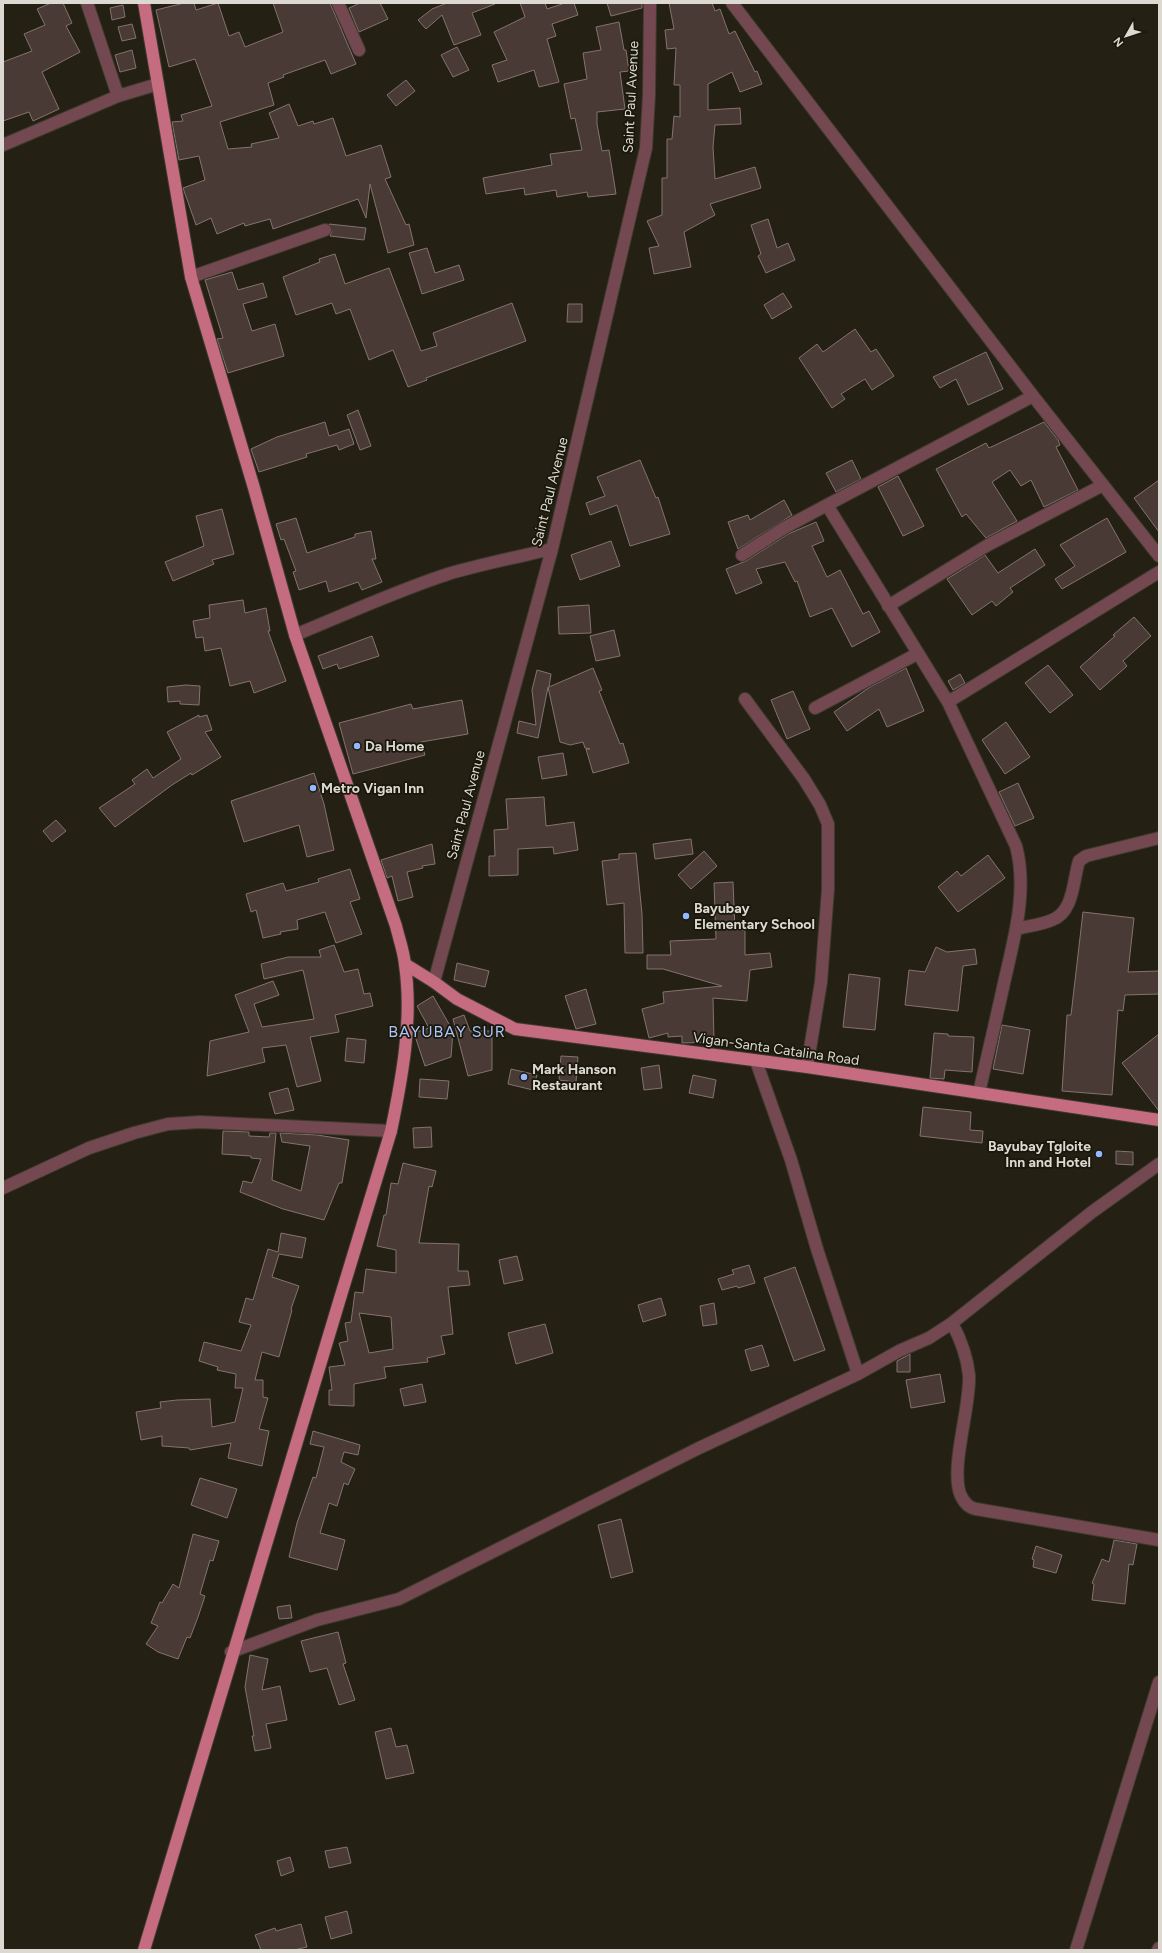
<svg xmlns="http://www.w3.org/2000/svg" width="1162" height="1953" viewBox="0 0 1162 1953" font-family="Figtree,sans-serif">
	<style>
		.building { fill: #493a36; stroke: #84736e; fill-rule: evenodd }
		.lines { fill: none; stroke-linecap: round; stroke-linejoin: round }
		.minor-casing { stroke: #3e3a2e; stroke-width: 14 }
		.major-casing { stroke: #3e3a2e; stroke-width: 14 }
		.minor { stroke: #734851; stroke-width: 12 }
		.major { stroke: #c66c81; stroke-width: 12 }
		.poi-dot { fill: #94b7fd; stroke: #1a170b; stroke-width: 1.5 }
		.labels { text-anchor: middle; dominant-baseline: central; stroke-width: 3.5; stroke-linejoin: round; paint-order: stroke }
		.street-label { font-size: 14px; fill: #dbd9d1; stroke: #1a170b }
		.poi-label { font-size: 14px; font-weight: bold; fill: #dbd9d1; stroke: #1a170b; text-anchor: start }
		.quarter-label { font-size: 16px; letter-spacing: 1px; fill: #aac4f9; stroke: #1a170b }
	</style>
	<rect width="100%" height="100%" fill="#242014"/>
	<path class="building" d="M51,3H63L72,23L66,26L80,52L42,72L59,109L33,121L29,112L3,121V62L32,51L24,34L45,25L37,9Z
		M184,3H194L196,10L218,3L229,36L239,32L245,47L283,32L273,3H330L356,64L331,74L325,60L283,75L284,77L268,83L274,105L220,122L228,149L252,147L251,144L279,138L269,113L289,104L298,126L313,121L314,124L333,118L346,156L381,145L391,177L385,179L406,225L409,224L414,245L388,253L370,184L366,218L358,199L273,229L270,219L245,226L244,223L217,234L211,218L196,225L183,188L205,180L199,156L179,160L172,122L183,121L181,115L212,106L195,59L169,67L156,10Z
		M360,3H380L388,19L359,32L349,8Z
		M447,3H494L495,4L472,13L481,35L454,45L442,15L426,29L418,20L432,9Z
		M520,3H545L547,9L565,3H574L578,15L552,24L556,36L547,39L559,82L539,87L534,70L498,82L492,65L507,60L494,32L525,17Z
		M607,3H642V8L611,16Z
		M669,3H712L715,11L720,9L729,34L735,31L755,72L757,71L762,84L740,92L732,72L708,84V110L740,108L741,124L715,125L713,147L715,179L755,167L761,188L710,204L715,215L684,232L691,267L654,274L649,248L659,246L647,221L662,215V178H667V139H672L674,116L680,117V85H674L676,48L667,49L665,30L674,29Z
		M123,5L125,17L112,20L110,8Z
		M619,22L624,50H626L629,71L620,72L625,109L597,112V124L602,151L609,150L616,194L588,197L587,192L557,197L556,190L525,195L524,188L486,194L483,178L552,165L550,154L582,150L575,118L571,119L564,84L587,79L583,53L601,50L596,27Z
		M132,24L136,38L122,41L118,27Z
		M457,47L469,70L453,77L441,55Z
		M132,50L136,68L120,72L115,55Z
		M406,80L415,91L396,106L387,95Z
		M768,219L777,248L788,243L795,260L766,273L758,256L761,254L751,225Z
		M329,224L366,228L364,240L330,236L332,231Z
		M427,248L435,273L459,265L464,280L422,294L409,253Z
		M335,254L345,284L389,268L421,351L437,346L433,333L512,303L526,341L426,378L427,380L408,387L393,350L369,360L350,309L336,314L332,303L296,315L283,277L320,262L319,259Z
		M232,272L238,290L263,283L267,297L243,304L252,331L275,324L284,356L228,373L217,339L223,338L205,280Z
		M783,293L792,307L772,319L764,305Z
		M568,304H582V322H567Z
		M855,329L871,352L876,349L894,376L872,390L865,379L841,394L845,399L832,408L799,358L817,344L823,352Z
		M986,352L1003,389L968,405L956,379L940,388L933,377Z
		M358,410L371,446L360,450L347,415Z
		M325,422L329,436L349,429L354,444L339,450L337,445L306,454L307,457L259,472L251,449L277,437Z
		M1044,422L1058,440L1060,445L1056,447L1078,490L1044,507L1031,480L1021,486L1010,470L992,482L1017,521L986,538L966,514L962,517L936,469L986,443L989,448Z
		M640,460L656,498L658,497L670,534L630,546L617,505L590,515L586,503L605,496L597,477Z
		M852,460L861,479L836,492L826,473Z
		M898,476L924,526L903,536L878,487Z
		M1159,480V532L1134,498Z
		M784,500L792,515L738,549L728,522L748,515L750,520Z
		M222,509L234,554L212,560L214,564L173,581L165,562L204,546L196,516Z
		M296,518L307,553L355,537V534L371,531L376,559H372L382,582L362,590L358,582L329,592L326,581L299,590L293,572L296,571L284,539L281,540L276,524Z
		M1107,518L1126,552L1062,589L1055,579L1075,566L1060,545Z
		M816,522L824,541L812,546L827,577L840,570L863,614L869,611L880,632L852,647L832,608L810,617L797,581L795,582L785,562L756,569L762,583L736,594L726,569L746,561L788,534Z
		M611,541L620,566L580,580L571,555Z
		M1035,549L1045,565L1010,588L1013,592L996,606L992,601L972,615L947,579L985,555L998,573Z
		M243,600L245,613L266,608L270,631H268L286,681L254,693L250,681L230,686L221,648L205,651L203,637L196,638L193,621L210,618L209,605Z
		M589,605L591,633L559,634L558,607Z
		M1134,617L1151,636L1123,661L1127,666L1100,690L1080,667L1115,636L1113,635Z
		M614,630L620,656L596,661L590,636Z
		M372,636L379,656L339,669L337,664L323,669L318,656Z
		M1048,665L1073,695L1050,713L1025,683Z
		M593,668L602,690L599,691L620,744L623,743L629,763L593,773L586,749H590L585,748L583,742L570,745L560,742L548,687L538,738L517,733L519,721L536,725L532,690L537,670L551,674L549,687Z
		M906,668L924,711L887,727L879,709L847,731L834,712L870,687Z
		M960,674L965,683L953,690L948,681Z
		M186,685L200,686L199,705L180,704V701L168,702L167,687Z
		M793,691L810,729L787,739L771,700Z
		M462,700L468,734L421,742L425,755L353,774L339,723L411,704L413,709Z
		M199,715V717L207,715L212,730L205,732L221,757L192,775L191,773L172,785L115,827L99,808L135,784L132,780L147,769L153,778L181,759L167,732Z
		M1006,722L1030,757L1005,774L982,740Z
		M563,753L567,775L542,779L538,757Z
		M314,773L324,804L334,850L307,857L299,825L244,842L231,801Z
		M1018,783L1034,818L1015,826L999,792Z
		M544,797L546,826L574,822L578,850L554,854L553,847L518,849V875L489,876V856H495L494,830L508,829L506,799Z
		M56,820L66,831L52,842L43,831Z
		M691,839L693,854L655,859L653,844Z
		M432,844L435,864L422,866L423,868L407,872L413,897L398,901L392,876L387,878L381,860Z
		M704,851L717,866L691,889L678,875Z
		M636,853L642,914L643,953H625L624,903L607,905L602,861L619,859V854Z
		M988,855L1005,878L958,912L938,887L957,871L961,876Z
		M350,869L360,899L350,902L362,934L336,943L325,912L297,920L298,929L280,932L281,934L263,938L256,910L251,912L246,894L283,883L286,891L319,882L318,879Z
		M733,882L735,930H745V955L770,953L772,967L750,970L747,1001L713,998L714,1042L682,1043V1036L668,1037V1033L649,1038L642,1009L664,1003L663,992L722,986L663,969H647V955H671L670,941L716,939L714,883Z
		M1083,912L1134,918L1128,972L1159,971V994L1125,995L1123,1011L1118,1010L1112,1095L1062,1091L1067,1015H1071Z
		M334,945L344,972L358,969L364,994L370,993L373,1006L335,1015L339,1032L310,1037L321,1081L297,1087L286,1045L262,1048L265,1062L207,1076L210,1041L249,1032L235,995L273,981L279,995L254,1004L262,1027L314,1019L303,970L264,979L261,964L288,957H321L319,950Z
		M936,947L947,952L975,949L977,964L963,966L958,1011L905,1005L909,970L925,972Z
		M457,963L489,971L485,987L454,980Z
		M849,974L880,978L875,1030L843,1027Z
		M586,989L596,1024L576,1029L565,996Z
		M433,996L453,1031L451,1057L425,1066L414,1033L429,1028L417,1006Z
		M464,1015L470,1031H492V1070L468,1076L453,1019Z
		M1002,1025L1030,1030L1023,1074L993,1069Z
		M934,1033L948,1034V1036L974,1037L972,1072L945,1070L944,1079L930,1078Z
		M1159,1034V1111L1122,1063Z
		M347,1038L366,1040L364,1063L345,1061Z
		M561,1056L578,1057L576,1082L559,1080Z
		M659,1065L662,1088L644,1090L641,1068Z
		M511,1069L537,1075L533,1090L508,1084Z
		M693,1075L716,1080L713,1098L689,1093Z
		M420,1079L449,1081L447,1099L419,1097Z
		M288,1088L294,1110L275,1114L269,1093Z
		M923,1107L971,1112L970,1130L983,1131L982,1143L920,1136Z
		M431,1127L432,1147L414,1148L413,1128Z
		M223,1131L249,1132V1136L269,1137L270,1133H276L272,1180L301,1191L310,1146L282,1142L280,1133L317,1135L349,1140L342,1183H339L324,1220L283,1209L240,1192L243,1181L252,1183L261,1159L251,1158V1156L222,1154Z
		M1116,1151L1133,1152V1165L1116,1164Z
		M403,1163L436,1171L432,1187L429,1186L419,1243L459,1244L458,1271H468L470,1285L448,1287L453,1334L441,1336L445,1354L427,1358L428,1362L384,1367L386,1378L354,1384V1406L329,1405V1390H332L329,1367L345,1365L339,1343L348,1341L345,1323L351,1322L355,1292L363,1293L366,1269L396,1273V1250L377,1246L384,1215H386L391,1183L398,1184ZM359,1313L391,1317L393,1349L369,1353Z
		M281,1233L306,1238L302,1258L279,1254L272,1277L299,1286L291,1309L292,1310L279,1357L262,1352L255,1380H263V1397L268,1398L259,1429L269,1431L262,1466L228,1458L231,1443L190,1450L189,1448L162,1446V1436L141,1440L136,1412L161,1408L160,1402L177,1400L210,1399L212,1427L235,1422L243,1388H235L236,1374L217,1370L218,1367L199,1361L204,1342L241,1351L251,1325L239,1322L246,1298L253,1300L268,1249L278,1252Z
		M517,1256L523,1280L504,1284L499,1260Z
		M749,1265L755,1283L738,1288L737,1286L722,1290L718,1279L734,1274L732,1270Z
		M795,1267L825,1350L794,1361L764,1278Z
		M661,1298L666,1315L643,1322L638,1305Z
		M714,1303L717,1324L703,1326L700,1306Z
		M545,1324L553,1353L516,1364L508,1333Z
		M762,1345L769,1366L751,1371L745,1350Z
		M910,1354V1372H897V1361Z
		M940,1374L945,1402L911,1408L906,1380Z
		M422,1384L426,1402L404,1406L400,1389Z
		M313,1431L360,1445L358,1455L344,1452L341,1462L355,1469L348,1485L344,1483L337,1506L329,1503L320,1533L345,1540L337,1570L289,1557L297,1523L313,1477L316,1478L324,1447L310,1444Z
		M200,1478L237,1489L227,1518L191,1505Z
		M621,1519L633,1572L611,1578L598,1525Z
		M193,1534L219,1541L213,1561L210,1560L200,1594L205,1596L198,1617L190,1638L187,1637L178,1659L158,1652L146,1644L158,1626L151,1623L160,1602L162,1603L173,1584L179,1588Z
		M1114,1540L1137,1544L1133,1565L1129,1564L1125,1604L1092,1600L1094,1584L1092,1583L1102,1559L1109,1562Z
		M1036,1546L1062,1555L1056,1573L1033,1567L1034,1560L1032,1559Z
		M290,1605L292,1618L279,1619L277,1607Z
		M338,1632L346,1663L343,1664L355,1700L339,1705L327,1668L310,1672L301,1641Z
		M250,1655L268,1659L262,1690L280,1686L287,1720L266,1724L271,1748L255,1751L252,1736H254L245,1687Z
		M391,1728L396,1747L407,1745L414,1773L386,1779L375,1732Z
		M347,1847L351,1863L329,1868L325,1851Z
		M290,1857L294,1871L281,1876L277,1861Z
		M347,1911L352,1933L331,1939L325,1917Z
		M301,1924L307,1947L294,1950H261L255,1935L275,1928L276,1931Z"/>
	<g class="lines">
		<defs>
			<path id="minor" d="M87,3L118,96
				M338,3L359,50
				M732,3L1033,396L1159,556
				M3,145L118,96L158,84
				M191,277L325,230
				M742,555L784,528L827,505
				M888,606L988,545L1103,485
				M295,635C346,614 396,591 448,574C482,564 517,557 552,549
				M745,699L804,779L820,805L828,824V889L821,982L807,1067
				M948,702L1159,572
				M815,708L917,654
				M1016,929C1028,926 1041,925 1052,920C1074,912 1073,880 1079,861L1086,856L1159,838
				M434,982L552,549L646,148L649,95L650,3
				M756,1061L791,1160L817,1249L858,1374
				M979,1093C987,1057 996,1020 1004,983C1014,939 1028,891 1016,846L948,702L827,505L1033,396
				M3,1188L89,1148L134,1133L168,1124L200,1122L391,1131
				M952,1323C961,1340 967,1356 969,1375C971,1406 949,1470 961,1496C964,1502 969,1508 976,1509L1159,1540
				M231,1652L317,1620L399,1599L699,1448L858,1374L899,1351L929,1338L952,1323L1092,1212L1159,1164
				M1076,1950L1159,1682
				M1158,1950L1159,1948"/>
			<path id="major" d="M405,964L434,982L457,999L515,1029L807,1067L1159,1120
				M144,1950C224,1677 308,1404 391,1131C402,1078 413,1020 405,965C404,952 399,939 396,926L295,635L254,488L191,277L144,3"/>
		</defs>
		<use href="#minor" class="minor-casing"/>
		<use href="#major" class="major-casing"/>
		<use href="#minor" class="minor"/>
		<use href="#major" class="major"/>
	</g>
	<g class="poi-dot">
		<circle cx="357" cy="746" r="4"/>
		<circle cx="313" cy="788" r="4"/>
		<circle cx="686" cy="916" r="4"/>
		<circle cx="524" cy="1077" r="4"/>
		<circle cx="1099" cy="1154" r="4"/>
	</g>
	<g class="labels">
		<g class="street-label">
			<text transform="translate(631 97) rotate(-87)">Saint Paul Avenue</text>
			<text transform="translate(550 492) rotate(-76)">Saint Paul Avenue</text>
			<text transform="translate(466 805) rotate(-75)">Saint Paul Avenue</text>
			<text transform="translate(776 1049) rotate(8)">Vigan-Santa Catalina Road</text>
		</g>
		<g class="poi-label">
			<text x="365" y="746">Da Home</text>
			<text x="321" y="788">Metro Vigan Inn</text>
			<text x="694" y="908">Bayubay<tspan x="694" dy="16">Elementary School</tspan></text>
			<text x="532" y="1069">Mark Hanson<tspan x="532" dy="16">Restaurant</tspan></text>
			<text x="1091" y="1146" text-anchor="end">Bayubay Tgloite<tspan x="1091" dy="16">Inn and Hotel</tspan></text>
		</g>
		<g class="quarter-label">
			<text x="447" y="1031">BAYUBAY SUR</text>
		</g>
	</g>
	<rect width="1162" height="1953" fill="none" stroke="#dbd9d1" stroke-width="8"/>
	<g transform="translate(1126 36) rotate(231)" stroke="#1a170b" stroke-width="3" paint-order="stroke">
	<path d="M0-3L7 15L0 10L-7 15Z" fill="#dbd9d1"/>
	<text y="-6" font-size="11" font-weight="bold" text-anchor="middle" fill="#dbd9d1">N</text>
	</g>
</svg>
